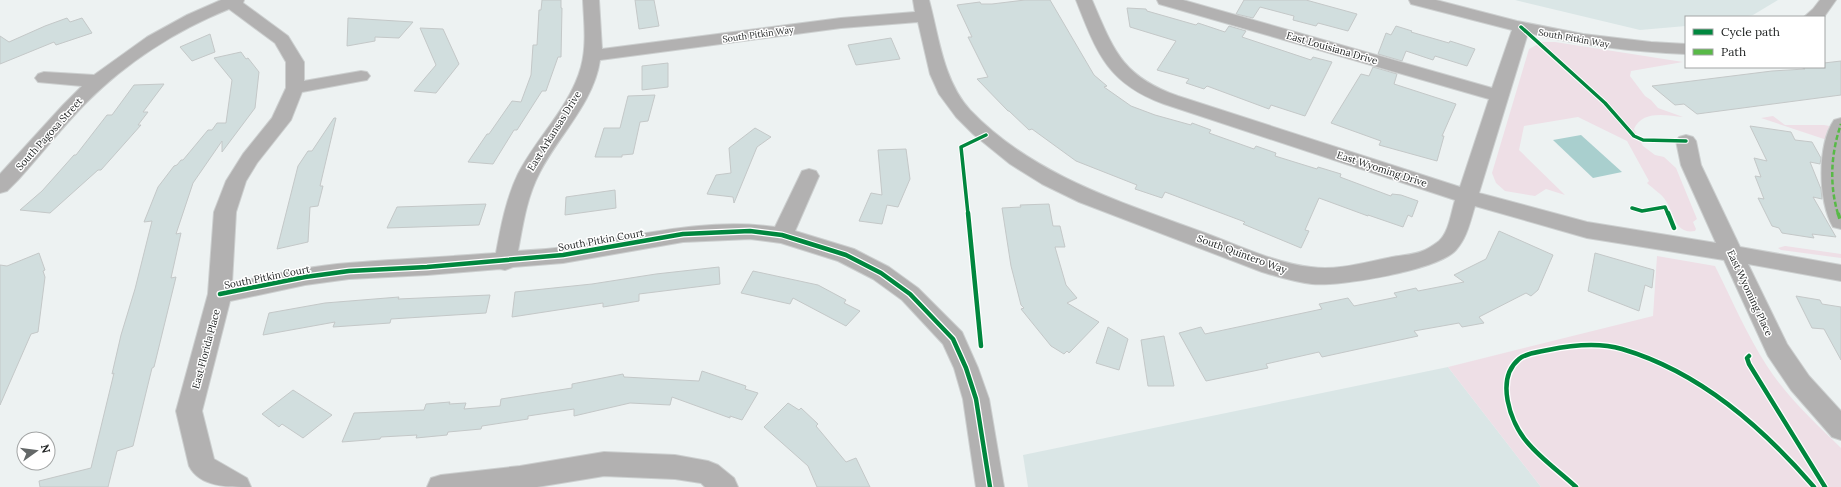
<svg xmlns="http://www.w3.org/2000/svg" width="1841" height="487" viewBox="0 0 1841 487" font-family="Lora,serif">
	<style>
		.built { fill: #dae6e6 }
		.green { fill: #eedfe6 }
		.water { fill: #a9cfce }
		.building { fill: #d1dede; stroke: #c4c8c8 }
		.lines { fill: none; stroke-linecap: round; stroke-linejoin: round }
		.minor-casing { stroke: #cccfcf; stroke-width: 2 }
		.minor { fill: #b2b1b1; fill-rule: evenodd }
		.quiet-far1 { stroke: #58b947; stroke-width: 2.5; stroke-dasharray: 5 2.5; stroke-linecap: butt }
		.quiet { stroke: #58b947; stroke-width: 3.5; stroke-dasharray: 6 3.5; stroke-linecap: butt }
		.cycleway-far1-casing { stroke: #fff; stroke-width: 5.5 }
		.cycleway-casing { stroke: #fff; stroke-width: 7 }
		.cycleway-far1 { stroke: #00873e; stroke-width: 3.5 }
		.cycleway { stroke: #00873e; stroke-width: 4.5 }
		.labels { text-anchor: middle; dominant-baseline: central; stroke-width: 3; stroke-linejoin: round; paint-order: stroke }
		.far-street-label { font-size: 9px; fill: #1a1d1d; stroke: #fff }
		.street-label { font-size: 10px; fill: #1a1d1d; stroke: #fff }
	</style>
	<rect width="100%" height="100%" fill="#edf2f2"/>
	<path class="built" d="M1515,0H1778L1753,15L1743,17H1686V26L1640,30Z
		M1448,367L1541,487H1028L1023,455Z"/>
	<path class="green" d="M1542,42H1555L1683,62L1631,71L1630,76L1645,96L1651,100L1658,108L1683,117C1666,115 1642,110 1634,129L1643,146L1655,155L1664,157L1676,168L1697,219L1693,222L1696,229L1695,231C1675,235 1674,213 1666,201C1662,194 1653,189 1647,183L1649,181L1627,141L1578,117L1524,126L1519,150L1565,195L1546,189L1535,196L1505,191L1496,183L1492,173L1529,49Z
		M1773,116L1785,125H1824L1835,127L1830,141L1761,118Z
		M1785,246L1841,254V258L1781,250L1778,248Z
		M1657,256L1715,266C1732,300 1747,335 1767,366C1787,397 1815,423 1841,448V487H1541L1448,367L1653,316Z"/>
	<path class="water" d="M1581,135L1622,172L1593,178L1553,140Z"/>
	<path class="building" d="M542,0H561V8H562L561,57H558L546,91H542L517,130H514L493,164L468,162L487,134H489L512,101L521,102L531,75L533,45H537L539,10H541Z
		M635,0H654L659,26L639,29Z
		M1025,0H1050L1094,75L1107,86L1104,87L1131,106L1155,115L1191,125L1192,123L1211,130L1209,133L1254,149L1256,146L1276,153L1275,156L1317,169L1318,167L1341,174L1340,177L1388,195L1391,196L1392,194L1401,195L1418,201L1412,217L1408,215L1403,227L1368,215V216L1319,198L1305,230L1309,231L1301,248L1243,224L1245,222L1165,192L1162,198L1135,189L1137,185L1076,161L1032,129L1029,130L1009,111H1008L977,79L988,77L968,37H972L957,5L980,2L981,4H992Z
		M1244,0H1306L1357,14L1348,31L1318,23L1316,26L1293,20L1294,16L1260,7L1253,18L1236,14Z
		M1127,8L1146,9L1147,11L1196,25L1198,23L1225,32L1229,26L1246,31L1242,37L1311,60L1313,57L1332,62L1305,116L1271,105L1269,109L1207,86L1204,89L1186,83L1189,79L1157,70L1176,41L1130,27Z
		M67,18L70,22L82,18L92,33L56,45L54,42L0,64V36L9,42L45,26Z
		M348,18L413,22L399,38L375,37V41L347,46Z
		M1396,26L1412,31L1411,32L1449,43L1450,41L1475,49L1467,66L1435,56L1433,60L1406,51L1402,61L1378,54L1386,33L1391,35Z
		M420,28L443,29L459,64L436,93L414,91L436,65Z
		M210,34L215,52L192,61L180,47Z
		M891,38L900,59L856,65L848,45Z
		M241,52L246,59L248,58L259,72L255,108L222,152V141L193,183L176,234L181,233L171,278L176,277L154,367L152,368L133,446L117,451L108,487H40L39,481L91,468L114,373L112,374L121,335L135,289L152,221L144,222L158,187L174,166L177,165L181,160H183L208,130H212L217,123H226L232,80L214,58Z
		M1841,61V95L1697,114L1684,104L1675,105L1652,86L1772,71L1805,69L1801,67H1824V63Z
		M668,63V87L642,90V66Z
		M1373,67L1397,74L1394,84L1456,104L1442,136H1444L1437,161L1379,145L1381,141L1331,123L1361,74L1369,76Z
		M164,84L143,112H148L138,125H141L101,170H98L50,213L20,210L42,191L74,155H76L107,115H112L134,85Z
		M655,95L648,121L640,122L633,154L622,155V157H595L604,128H620L628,96Z
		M334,118H336L320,186H323L318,206L310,207L308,242L277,249L298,166L308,151H312Z
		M1750,126L1791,132L1795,140L1812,142L1821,158L1820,164L1810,162L1821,189L1822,199L1813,197L1836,237L1812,234L1814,238L1782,233L1779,228L1772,226L1758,198L1764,199L1755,176L1761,177L1754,158L1767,161Z
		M755,128L771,137L757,147L734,203L733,197L707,194L716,175L731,173L729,148Z
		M906,149L910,179L898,207L887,205L882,224L859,221L871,193L882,195L878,150Z
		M615,190L616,208L565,215L566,197Z
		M486,204L479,225L387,228L397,207Z
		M1049,204L1053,226H1060L1065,247H1055L1066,285L1077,298L1067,303L1099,322L1069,353L1067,351L1064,354L1051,346L1021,309L1024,308L1021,305L1011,266L1002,208L1021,207L1020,205Z
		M1499,231L1553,255L1538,290L1531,296L1526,293L1479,317L1484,323L1462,327L1459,323L1414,331L1418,336L1322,357L1319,352L1266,364L1268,368L1206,381L1179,333L1201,327L1205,334L1322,309L1319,304L1348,298L1354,306L1397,297L1394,293L1416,288L1418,291L1464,282L1454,275L1486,259Z
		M39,253L45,270L43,271L45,277L38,332L31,334L0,405V265L7,266Z
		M1595,253L1654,270L1652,288L1645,285L1639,311L1588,291Z
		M719,267L720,284L639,294V301L603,307V303L512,317L515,292L592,284L656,274Z
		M753,271L818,285L846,300L844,303L860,311L846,326L793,298L790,304L741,293Z
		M490,295L486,313L391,319L390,323L333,327L335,322L263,335L269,313L325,303L399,297L398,299Z
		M1796,296L1820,300L1822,304L1841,307V360L1824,329L1812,328Z
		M1108,327L1128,339L1119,370L1096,363Z
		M1164,336L1174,386H1148L1141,340Z
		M702,371L746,386L745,389L758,393L742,420L730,416V418L672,397L670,405L630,403L574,416V409L528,416V419L482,426L481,429L448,432L447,435L416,438L417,435L381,437L380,439L342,442L354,413L424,410L426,404L450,402L449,404L466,403L464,409L500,406L501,399L572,388V384L623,374L624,377L699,381Z
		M293,390L332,415L303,438L282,424L279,427L262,414Z
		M788,403L799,410L801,408L818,424L816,426L846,462L856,458L870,487H817L808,466L764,427Z"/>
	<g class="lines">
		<defs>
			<path id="minor" d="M221,0H244L243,3L288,36L304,62V81L361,71L367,72L370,76L367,80L361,81L302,92L291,120L257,163L246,181L236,212L232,283C271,275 310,266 349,263C398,259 447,257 496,253C501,226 506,199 518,174C537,137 570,107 581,67C587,45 584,22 583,0H599L602,49L841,18L915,12L913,0H929C939,37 943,80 970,110C1033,176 1122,202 1205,233C1240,246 1275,263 1311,267C1338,271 1366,262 1392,257C1402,255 1415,255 1425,250C1429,248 1435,244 1439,241C1449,232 1451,213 1455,200L1164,104C1107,83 1097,53 1076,0H1092C1114,51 1122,76 1178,96L1460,187L1489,99L1159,4L1157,0H1183L1492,88L1512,30L1411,4L1409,0H1436L1517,21L1583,34L1651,42L1686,44V54C1632,52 1580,45 1528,33L1479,193L1587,222L1716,243L1681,165L1676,141L1679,137L1686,135L1693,137L1696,141L1701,165L1740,247L1841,265V281L1748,264L1787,344L1809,376L1841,411V440L1832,437L1791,390L1768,356L1724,260L1587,238L1475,206C1470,222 1467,238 1456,250C1439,270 1339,287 1312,284C1295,282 1279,277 1262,272L1079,202L1042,184L1010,164L973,134L956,117L939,94L930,74L918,22L841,28L600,60C594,102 559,135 540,172C527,196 523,224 518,251C533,250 549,249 564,247C635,237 702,217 775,227L802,171L809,169L816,171L819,176L795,231L854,249L889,267L918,288L962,332L978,368L989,399L1004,487H976L963,399L954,368L943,344L902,300L873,279L838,261L781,243L750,239L683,242L563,263L513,267L505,270L500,269L427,275L349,279L305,285L230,301L202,411L214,459L247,478L251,487C227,487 200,487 189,466L176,411L208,294L214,212L226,181L243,154L272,118L286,88V62L275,43L229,9C177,30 127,62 87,102C62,127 41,155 18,180L7,191L0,193V174L63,105L82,86L38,82L35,78L38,74L44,72L94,75L147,37L187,15Z
				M1820,0H1836L1824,17H1804L1813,9Z
				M1841,118V229L1833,227C1818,201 1817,145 1834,120Z
				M604,452L675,455L708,461L718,465L734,478L738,487H705L701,483L675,479L604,476L537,487H427L431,478L441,475L520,466Z"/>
		</defs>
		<use href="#minor" class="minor-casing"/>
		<use href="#minor" class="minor"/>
		<path class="quiet-far1" d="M1838,214C1829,184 1831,153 1841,124"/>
		<path class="quiet" d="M1838,213L1841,222"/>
		<defs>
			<path id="cycleway-far1" d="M1521,27L1605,103L1634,136L1643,140L1686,141
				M1632,208L1642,211L1665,207L1668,214
				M968,214L961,147L986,135"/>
			<path id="cycleway" d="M968,213L981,346
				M1668,213L1674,228
				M220,294L305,277L349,271L427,267L563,255L683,234L750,231L782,235L846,255L881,273L910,294L953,339L966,368L976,399L990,487
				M1749,356L1747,358L1749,364L1825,487
				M1576,487C1560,472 1541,459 1527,442C1510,422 1495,379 1519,359C1526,353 1539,352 1548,350C1572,345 1598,342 1622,349C1700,372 1762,427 1814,487"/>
		</defs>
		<use href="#cycleway-far1" class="cycleway-far1-casing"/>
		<use href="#cycleway" class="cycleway-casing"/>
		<use href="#cycleway-far1" class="cycleway-far1"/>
		<use href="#cycleway" class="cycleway"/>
	</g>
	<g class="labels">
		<g class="far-street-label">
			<text transform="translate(758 34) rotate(-8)">South Pitkin Way</text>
			<text transform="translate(1574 38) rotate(10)">South Pitkin Way</text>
		</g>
		<g class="street-label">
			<text transform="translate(1332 48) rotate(16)">East Louisiana Drive</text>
			<text transform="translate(554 131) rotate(-58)">East Arkansas Drive</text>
			<text transform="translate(49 134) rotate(-48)">South Pagosa Street</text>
			<text transform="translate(1382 169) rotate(18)">East Wyoming Drive</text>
			<text transform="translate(601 240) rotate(-10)">South Pitkin Court</text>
			<text transform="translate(1242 254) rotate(20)">South Quintero Way</text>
			<text transform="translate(267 277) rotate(-11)">South Pitkin Court</text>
			<text transform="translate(1750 293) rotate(65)">East Wyoming Place</text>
			<text transform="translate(206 349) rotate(-75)">East Florida Place</text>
		</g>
	</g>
	<rect x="1685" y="16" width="140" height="52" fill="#ffffff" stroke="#a3a5a5"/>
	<rect x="1693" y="29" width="20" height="6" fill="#00873e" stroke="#a3a5a5"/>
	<text x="1721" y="36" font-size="12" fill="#1a1d1d">Cycle path</text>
	<rect x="1693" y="49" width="20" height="6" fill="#58b947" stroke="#a3a5a5"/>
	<text x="1721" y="56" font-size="12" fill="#1a1d1d">Path</text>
	<g transform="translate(36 451) rotate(76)"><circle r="19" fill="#ffffff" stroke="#a3a5a5"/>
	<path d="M0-3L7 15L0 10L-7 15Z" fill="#646868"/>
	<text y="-6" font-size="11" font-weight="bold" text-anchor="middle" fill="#1a1d1d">N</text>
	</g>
</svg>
